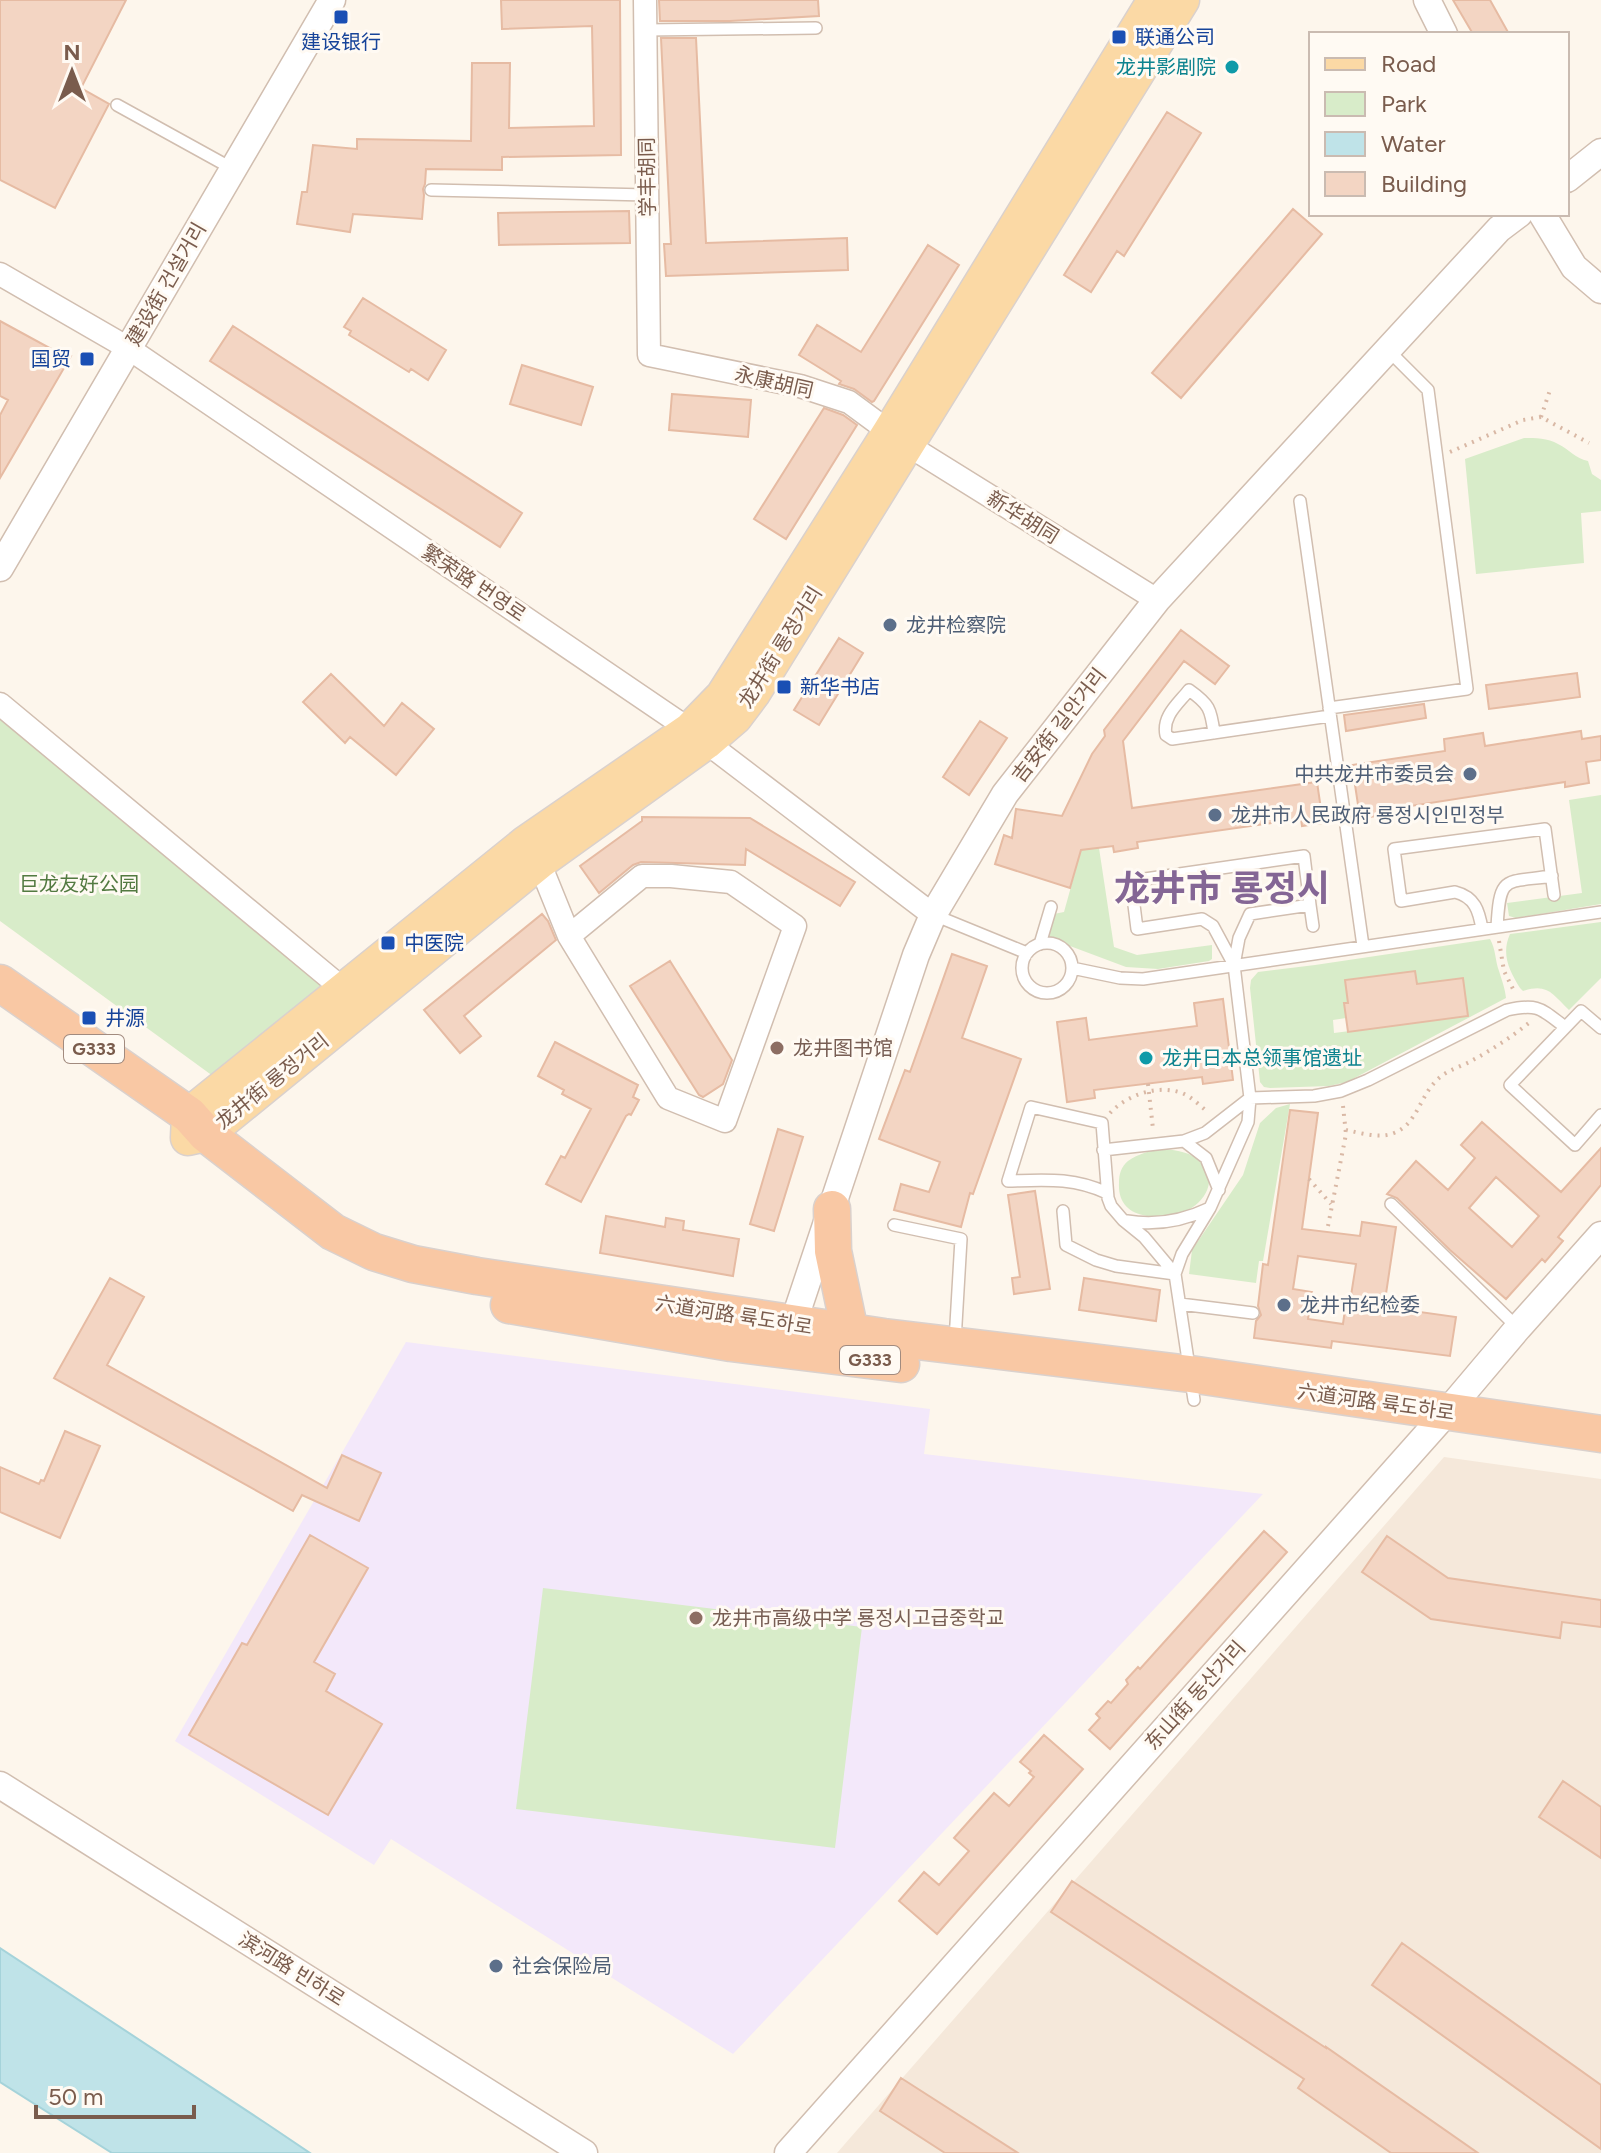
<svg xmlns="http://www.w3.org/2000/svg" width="1601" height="2153" viewBox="0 0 1601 2153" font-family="Figtree,'Noto Sans SC','Noto Sans KR',sans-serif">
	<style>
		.residential { fill: #f5e8da }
		.education { fill: #f3e8fa }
		.green { fill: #d8ecc9; fill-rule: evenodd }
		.water { fill: #bfe3e8; stroke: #a5d3da; stroke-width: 2 }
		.building { fill: #f3d5c3; stroke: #e6bba3; stroke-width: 2; fill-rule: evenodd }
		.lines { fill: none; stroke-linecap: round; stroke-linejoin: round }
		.service-casing { stroke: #d1beb0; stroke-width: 14 }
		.minor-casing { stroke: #d1beb0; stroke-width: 25 }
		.tertiary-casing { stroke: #d1beb0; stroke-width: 29 }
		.primary-casing { stroke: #dad1cd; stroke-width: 37 }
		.trunk-casing { stroke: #dad1cd; stroke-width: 39 }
		.path { stroke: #d9b8a5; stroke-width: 4; stroke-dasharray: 2 6; stroke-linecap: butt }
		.service { stroke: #fff; stroke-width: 11 }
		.minor { stroke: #fff; stroke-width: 22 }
		.tertiary { stroke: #fff; stroke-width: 26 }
		.primary { stroke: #fbd9a5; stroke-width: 34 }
		.trunk { stroke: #f9c8a4; stroke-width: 36 }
		.transit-dot { fill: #1a4fb4; stroke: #fffaf3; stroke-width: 3 }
		.culture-dot { fill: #0f9aa8; stroke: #fffaf3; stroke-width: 3 }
		.service-dot { fill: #5c6f8a; stroke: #fffaf3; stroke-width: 3 }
		.education-dot { fill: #8d6e63; stroke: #fffaf3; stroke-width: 3 }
		.labels { text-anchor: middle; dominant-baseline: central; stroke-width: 6; stroke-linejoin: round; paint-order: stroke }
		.shield { fill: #fffaf3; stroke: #a28b7f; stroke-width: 2 }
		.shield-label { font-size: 18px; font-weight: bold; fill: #7a5c4d }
		.transit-label { font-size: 20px; fill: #164399; stroke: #fffaf3; text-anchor: start }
		.culture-label { font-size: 20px; fill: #0d838f; stroke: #fffaf3; text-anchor: end }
		.street-label { font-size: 20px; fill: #7a5c4d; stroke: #fffaf3 }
		.service-label { font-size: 20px; fill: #4e5e75; stroke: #fffaf3; text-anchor: start }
		.park-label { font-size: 20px; fill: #537a41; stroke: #fffaf3 }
		.education-label { font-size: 20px; fill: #785e54; stroke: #fffaf3; text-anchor: start }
		.town-label { font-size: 36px; font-weight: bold; fill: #846695; stroke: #fffaf3 }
	</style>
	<rect width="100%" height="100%" fill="#fdf6ec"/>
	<path class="residential" d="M1444,1457L1601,1479V2153H837Z"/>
	<path class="education" d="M406,1342L930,1409L924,1454L1263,1494L733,2054L391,1839L374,1865L175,1741Z"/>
	<path class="green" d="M1524,438C1535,438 1548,438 1558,444C1570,450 1575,458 1588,461L1592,474L1601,480V511L1581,513L1584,563L1476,574L1465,459Z
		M0,719L328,990L228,1087L0,921Z
		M1601,795V904L1516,918L1509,916L1507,903L1582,893L1569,800Z
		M1082,847L1099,848L1114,947L1137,955L1212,945V959L1209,961L1158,969L1126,967L1046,937L1054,914L1064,912Z
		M1601,922V978L1569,1010C1552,994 1548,983 1523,991L1520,988C1509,970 1501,954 1510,934Z
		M1490,939C1496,950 1495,960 1499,971C1502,981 1505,988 1506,998L1347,1082L1329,1086L1270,1088L1264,1087L1260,1082L1250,988L1251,980L1258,972L1315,965ZM1415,971L1417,984L1463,978L1468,1016L1334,1033L1333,1020L1346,1018L1344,1004L1348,1003L1345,981Z
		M1290,1104L1263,1261H1259L1256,1283L1189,1274L1192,1250L1243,1175L1260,1123L1276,1108Z
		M1163,1149C1240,1153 1211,1226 1147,1216C1128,1213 1118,1202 1119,1183C1119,1174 1121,1167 1128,1161C1138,1154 1151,1150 1163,1149Z
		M543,1588L862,1627L835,1848L516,1809Z"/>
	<path class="water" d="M0,1948L267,2124L310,2153H112L0,2082Z"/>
	<path class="building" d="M0,0H126L81,88L109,104L55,208L0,180Z
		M501,0H620L621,155L502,157V170L426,169L425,184L423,189L424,195L422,219L353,214L350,232L297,224L302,192H307L313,145L357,149V139L471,141L472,63H510L509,128L594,126L592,26L502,29Z
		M659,0H818L819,16L730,21H660Z
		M1453,0H1490L1509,34H1473Z
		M661,38H696L706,243L847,238L848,270L666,276L664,244H671Z
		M1167,112L1201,133L1124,256L1117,251L1091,292L1064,275Z
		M1293,209L1322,234L1181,398L1152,373Z
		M629,211L630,243L499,245L498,213Z
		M928,245L959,265L874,401L872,402L854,389L839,384L841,381L799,355L817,325L861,352Z
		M363,298L446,350L428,380L411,369L409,372L349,335L351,331L344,327Z
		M0,321L55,351L57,349L71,356L0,478V415L8,400L0,396Z
		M233,326L522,513L500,547L210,361Z
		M522,365L593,387L581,425L510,404Z
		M672,394L751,400L748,437L669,430Z
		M824,408L843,415L857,425L786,539L754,519Z
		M1181,630L1229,666L1215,684L1184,661L1123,741L1132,808L1317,782L1323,823L1302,826L1301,819L1137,842L1138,848L1114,852L1113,846L1081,850L1070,888L995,864L1004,835L1012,838L1016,809L1062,816L1092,754L1105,736L1104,730Z
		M839,638L863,653L819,725L794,710Z
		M1577,673L1580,697L1489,709L1486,685Z
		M331,674L384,726L402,703L434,729L396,775L350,737L345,743L303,702Z
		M1424,704L1426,718L1346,731L1344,715Z
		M980,721L1007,738L969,795L943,777Z
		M1581,731L1582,739L1601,736V760L1586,762L1589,783L1565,787V782L1385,810V815L1360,818L1352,765L1445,751L1444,739L1483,733L1485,746Z
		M642,817L750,818L855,882L840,906L746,849L745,865L641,862L633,865L599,893L580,866L642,821Z
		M542,914L548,921L556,940L464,1016L481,1036L460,1053L424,1010Z
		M952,954L987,966L962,1038L1021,1059L973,1194L970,1193L961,1227L894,1210L901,1184L929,1192L940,1162L879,1139L905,1070L910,1072Z
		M670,961L732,1060L723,1084L703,1097L699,1095L630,986Z
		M1415,971L1417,984L1463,978L1468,1016L1348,1032L1344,1003H1348L1345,980Z
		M1223,999L1233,1080L1203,1084L1202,1077L1094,1090L1095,1098L1067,1102L1057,1022L1086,1018L1089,1040L1197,1026L1194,1003Z
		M555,1042L638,1085L633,1097L639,1100L631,1115L629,1114L626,1116L581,1202L546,1184L561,1156L565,1158L591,1109L562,1094L564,1090L538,1076Z
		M1290,1110L1318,1113L1302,1229L1360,1236L1362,1222L1396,1227L1384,1307L1456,1317L1450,1356L1332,1341L1331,1348L1254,1338L1256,1321L1261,1315L1258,1306L1263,1264L1268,1265ZM1298,1256L1356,1264L1350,1302H1346L1343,1324L1308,1319L1312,1292L1293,1289Z
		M1482,1122L1561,1192L1601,1148V1185L1558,1237L1563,1241L1545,1262L1542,1259L1506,1299L1450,1250L1397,1198L1387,1194L1416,1161L1448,1190L1475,1158L1461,1145ZM1496,1177L1539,1216L1512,1247L1469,1208Z
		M778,1129L803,1137L774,1231L750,1224Z
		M1035,1191L1050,1289L1014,1294L1012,1278L1020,1277L1008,1195Z
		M606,1216L665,1227L666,1218L684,1221L683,1230L739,1239L733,1276L600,1253Z
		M110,1278L144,1297L107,1365L327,1488L342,1455L381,1473L359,1521L302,1495L293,1511L54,1378Z
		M1084,1278L1160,1290L1156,1321L1079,1310Z
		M65,1431L100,1446L60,1538L0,1512V1467L39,1484L41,1480L44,1481Z
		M1264,1531L1287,1552L1110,1749L1089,1730L1100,1718L1096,1714L1108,1701L1111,1703L1128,1684L1126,1680L1138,1667L1140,1669Z
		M310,1535L368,1568L314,1662L335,1674L326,1691L382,1724L328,1815L189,1735L242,1643L247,1645Z
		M1387,1536L1448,1578L1601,1600V1627L1562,1622L1560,1638L1431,1619L1362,1572Z
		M1044,1735L1083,1769L937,1934L899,1901L924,1872L939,1885L969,1851L954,1838L994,1793L1009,1806L1034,1777L1029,1773L1031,1771L1020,1762Z
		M1563,1781L1601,1807V1858L1539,1817Z
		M1072,1881L1326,2048V2047L1478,2153H1391L1298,2088L1304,2079L1051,1912Z
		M1402,1943L1601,2085V2149L1372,1985Z
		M901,2078L1018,2153H945L880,2111Z"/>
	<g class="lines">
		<defs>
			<path id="service" d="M646,30L816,28
				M117,105L233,169
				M431,190L647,195
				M1300,501L1363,946
				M1329,708L1467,689L1428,390L1388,350
				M1214,733C1211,709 1209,704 1189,690C1178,704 1162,716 1166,735L1172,739L1330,716
				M1310,905L1313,926
				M934,915L1027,953
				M1497,927C1500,874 1504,883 1552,876
				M1482,929C1479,911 1475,897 1455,892L1401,901L1394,849L1545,829L1554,895
				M1022 968a25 25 0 1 1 50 0a25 25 0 1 1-50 0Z
				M1040,944L1051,907
				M1072,968L1120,978L1143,979L1601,912
				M1601,1028L1581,1011L1510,1085L1575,1145L1601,1115
				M1184,1141L1206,1158L1219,1190
				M1103,1150L1184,1141L1205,1133L1250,1098L1314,1096L1341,1091L1368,1080L1507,1010C1539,1003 1541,1009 1565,1027
				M1107,1193C1073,1177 1044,1180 1008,1181L1031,1107L1102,1123L1108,1198L1111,1206L1123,1220L1144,1237L1175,1274L1194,1400
				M1391,1204L1518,1328
				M1063,1211L1066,1245L1096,1260L1116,1266L1175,1274
				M1127,1221C1157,1226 1183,1221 1210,1208
				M894,1225L961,1239L955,1341
				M1175,1274L1182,1254L1210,1208L1248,1122L1250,1098L1234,965L1239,938L1250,914L1310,905L1304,856L1131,881L1137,929L1202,919L1213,926L1234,965
				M1180,1304L1253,1313"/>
			<path id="minor" d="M645,0L649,355L800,386L849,402L906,444L1157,600
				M0,274L128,348L690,730L933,915
				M0,704L343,989
				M534,854L539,862L569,936L668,1098L725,1121L795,926L731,882L671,876H642L569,936"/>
			<path id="tertiary" d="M1427,0L1444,34
				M1567,179L1601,152
				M1542,214L1574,267L1601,290
				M0,568L332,0
				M788,1339L916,955L933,915L1005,794L1157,600L1499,229L1519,214
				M0,1785L584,2153
				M788,2153L1447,1412L1518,1328L1601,1235"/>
			<path id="primary" d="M1155,0L890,432L723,696L690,730L526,843L189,1115L188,1138L206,1134L539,862L706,742L735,717L753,693L1182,0"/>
			<path id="trunk" d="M0,983L189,1115L206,1134L333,1232L374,1252L413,1264L477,1276L884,1337L1190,1374L1601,1434
				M832,1209L833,1251L850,1332
				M509,1305L731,1343L901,1364"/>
		</defs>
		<use href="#service" class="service-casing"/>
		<use href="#minor" class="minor-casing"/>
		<use href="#tertiary" class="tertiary-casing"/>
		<use href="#primary" class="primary-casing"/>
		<use href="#trunk" class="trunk-casing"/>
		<path class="path" d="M1541,417L1551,387
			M1450,452L1523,420L1541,417L1589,443
			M1499,941L1504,971L1515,993
			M1148,1084L1153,1129
			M1110,1113C1127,1095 1157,1084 1182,1093C1192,1097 1200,1106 1208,1112
			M1346,1130C1361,1133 1379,1139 1394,1133C1417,1124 1419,1098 1436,1081C1446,1070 1461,1067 1473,1060C1493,1049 1513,1036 1530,1022
			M1309,1179L1331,1204
			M1328,1226L1346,1134L1343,1106"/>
		<use href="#service" class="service"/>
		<use href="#minor" class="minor"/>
		<use href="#tertiary" class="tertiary"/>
		<use href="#primary" class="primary"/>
		<use href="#trunk" class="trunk"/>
	</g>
	<g class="transit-dot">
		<rect x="333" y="9" width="16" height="16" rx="4"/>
		<rect x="1111" y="29" width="16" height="16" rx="4"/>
		<rect x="79" y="351" width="16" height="16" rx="4"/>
		<rect x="776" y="679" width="16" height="16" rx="4"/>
		<rect x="380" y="935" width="16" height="16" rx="4"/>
		<rect x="81" y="1010" width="16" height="16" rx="4"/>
	</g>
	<g class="culture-dot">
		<circle cx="1232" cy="67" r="8"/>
		<circle cx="1146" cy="1058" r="8"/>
	</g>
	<g class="service-dot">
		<circle cx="890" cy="625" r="8"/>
		<circle cx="1470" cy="774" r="8"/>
		<circle cx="1215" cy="815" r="8"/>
		<circle cx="1284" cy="1305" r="8"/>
		<circle cx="496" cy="1966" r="8"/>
	</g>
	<g class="education-dot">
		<circle cx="777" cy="1048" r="8"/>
		<circle cx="696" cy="1618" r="8"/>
	</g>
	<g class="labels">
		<g class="shield">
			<rect x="64" y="1035" width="60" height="28" rx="6"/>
			<rect x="840" y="1346" width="60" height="28" rx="6"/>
		</g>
		<g class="shield-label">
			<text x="94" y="1049">G333</text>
			<text x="870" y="1360">G333</text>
		</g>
		<g class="transit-label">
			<text x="1135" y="37">联通公司</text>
			<text x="341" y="42" text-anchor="middle">建设银行</text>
			<text x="71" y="359" text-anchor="end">国贸</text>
			<text x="800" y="687">新华书店</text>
			<text x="404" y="943">中医院</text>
			<text x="105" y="1018">井源</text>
		</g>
		<g class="culture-label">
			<text x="1216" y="67">龙井影剧院</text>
			<text x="1162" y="1058" text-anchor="start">龙井日本总领事馆遗址</text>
		</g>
		<g class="street-label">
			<text transform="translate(647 177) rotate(-91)">学丰胡同</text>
			<text transform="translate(166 284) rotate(-60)">建设街 건설거리</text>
			<text transform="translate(774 382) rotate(13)">永康胡同</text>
			<text transform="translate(1023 517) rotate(32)">新华胡同</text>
			<text transform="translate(474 583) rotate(34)">繁荣路 번영로</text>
			<text transform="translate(780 647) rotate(-58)">龙井街 룡정거리</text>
			<text transform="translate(1059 725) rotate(-52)">吉安街 길안거리</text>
			<text transform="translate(272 1081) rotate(-39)">龙井街 룡정거리</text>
			<text transform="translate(734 1315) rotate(9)">六道河路 륙도하로</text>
			<text transform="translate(1376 1402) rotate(8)">六道河路 륙도하로</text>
			<text transform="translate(1195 1695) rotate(-48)">东山街 동산거리</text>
			<text transform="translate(292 1969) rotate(32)">滨河路 빈하로</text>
		</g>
		<g class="service-label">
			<text x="906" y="625">龙井检察院</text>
			<text x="1454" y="774" text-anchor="end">中共龙井市委员会</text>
			<text x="1231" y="815">龙井市人民政府 룡정시인민정부</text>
			<text x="1300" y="1305">龙井市纪检委</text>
			<text x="512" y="1966">社会保险局</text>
		</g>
		<g class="park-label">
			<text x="79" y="884">巨龙友好公园</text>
		</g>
		<g class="education-label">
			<text x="793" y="1048">龙井图书馆</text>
			<text x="712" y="1618">龙井市高级中学 룡정시고급중학교</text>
		</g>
		<g class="town-label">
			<text x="1222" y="888">龙井市 룡정시</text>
		</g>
	</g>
	<rect x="1309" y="32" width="260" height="184" fill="#fffaf3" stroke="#cabbb1" stroke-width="2"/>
	<rect x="1325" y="58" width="40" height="12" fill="#fbd9a5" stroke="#cabbb1" stroke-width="2"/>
	<text x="1381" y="72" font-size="24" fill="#7a5c4d">Road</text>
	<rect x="1325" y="92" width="40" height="24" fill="#d8ecc9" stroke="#cabbb1" stroke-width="2"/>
	<text x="1381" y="112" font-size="24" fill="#7a5c4d">Park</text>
	<rect x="1325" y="132" width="40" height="24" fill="#bfe3e8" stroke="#cabbb1" stroke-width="2"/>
	<text x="1381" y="152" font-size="24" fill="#7a5c4d">Water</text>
	<rect x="1325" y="172" width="40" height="24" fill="#f3d5c3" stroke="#cabbb1" stroke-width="2"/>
	<text x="1381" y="192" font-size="24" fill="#7a5c4d">Building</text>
	<g transform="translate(72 72)" stroke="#fffaf3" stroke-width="6" paint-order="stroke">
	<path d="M0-6L14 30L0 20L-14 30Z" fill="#7a5c4d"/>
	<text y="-12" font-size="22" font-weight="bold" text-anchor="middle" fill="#7a5c4d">N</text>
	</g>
	<path d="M36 2105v12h158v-12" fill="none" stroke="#7a5c4d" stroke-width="4"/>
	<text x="48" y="2105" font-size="24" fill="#7a5c4d" stroke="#fffaf3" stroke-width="6" paint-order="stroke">50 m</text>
</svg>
